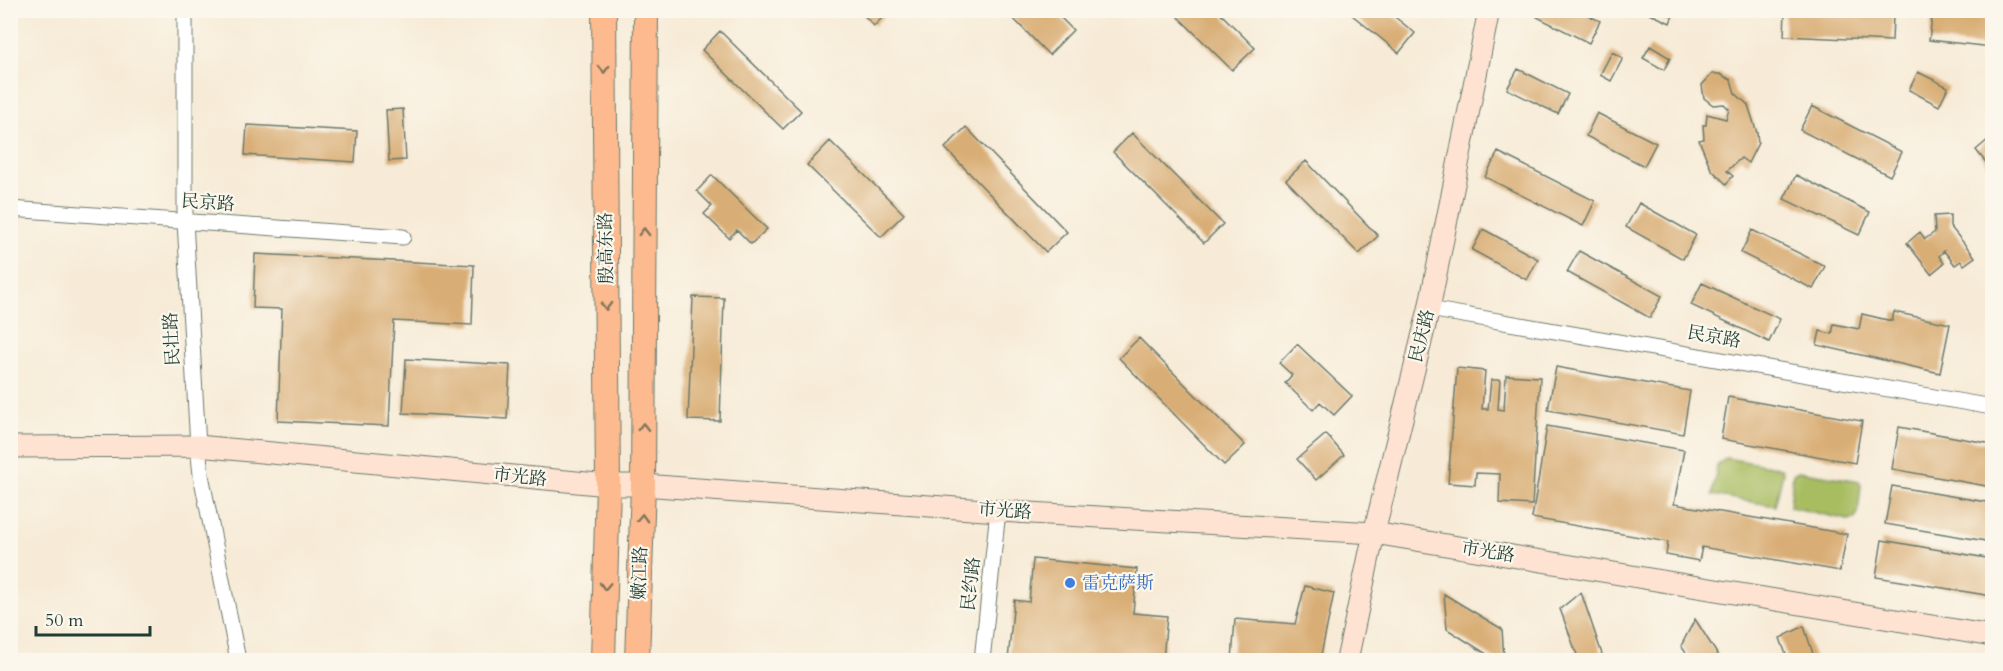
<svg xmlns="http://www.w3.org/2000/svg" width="2003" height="671" viewBox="0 0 2003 671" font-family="Cardo,'Noto Serif SC',serif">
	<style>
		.green { fill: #a8bc61; stroke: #647c4a; stroke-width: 1.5 }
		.building { fill: #d9ae76 }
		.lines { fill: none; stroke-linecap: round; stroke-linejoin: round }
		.street-casing { stroke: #6b7a6d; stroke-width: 17 }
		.secondary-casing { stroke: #6b7a6d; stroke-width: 23 }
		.primary-casing { stroke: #6b7a6d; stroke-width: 26 }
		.street { stroke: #fff; stroke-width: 15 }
		.secondary { stroke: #fee3d2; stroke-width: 21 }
		.primary { stroke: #fcba8e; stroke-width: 24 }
		.oneway { stroke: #82755c }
		.shop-dot { fill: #3f7fe0; stroke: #fbf7ec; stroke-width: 2 }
		.labels { text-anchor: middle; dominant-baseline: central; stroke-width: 4.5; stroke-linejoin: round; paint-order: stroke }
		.street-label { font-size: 18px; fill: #1f3d34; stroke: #fbf7ec }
		.shop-label { font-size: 18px; fill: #366cbe; stroke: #fbf7ec; text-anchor: start }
	</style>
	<rect width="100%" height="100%" fill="#fbf7ec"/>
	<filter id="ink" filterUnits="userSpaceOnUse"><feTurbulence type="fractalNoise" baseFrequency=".0167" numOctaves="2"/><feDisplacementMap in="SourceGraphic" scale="12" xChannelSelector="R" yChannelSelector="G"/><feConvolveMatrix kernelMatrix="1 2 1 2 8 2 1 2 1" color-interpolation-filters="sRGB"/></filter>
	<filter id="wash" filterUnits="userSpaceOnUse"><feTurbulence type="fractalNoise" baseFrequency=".008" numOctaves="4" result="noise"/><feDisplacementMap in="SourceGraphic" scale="24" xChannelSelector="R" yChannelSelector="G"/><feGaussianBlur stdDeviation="1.35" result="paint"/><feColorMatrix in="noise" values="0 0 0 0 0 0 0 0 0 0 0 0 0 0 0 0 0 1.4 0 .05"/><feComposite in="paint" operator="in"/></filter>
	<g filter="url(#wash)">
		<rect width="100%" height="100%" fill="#f7ebd7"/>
		<path class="green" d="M1726,458L1781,468L1783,472L1775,506L1712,495L1717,466Z
			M1798,471L1859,481L1861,485L1858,513L1854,519L1848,520L1790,507L1793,474Z"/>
		<g id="blocks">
			<path class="building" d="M859,10H890L874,26Z
				M1005,10H1053L1073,30L1049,55Z
				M1171,10H1217L1255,48L1232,70Z
				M1346,10H1386L1415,33L1399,53Z
				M1540,10H1578L1600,21L1589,43L1537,17Z
				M1642,10H1675L1670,23Z
				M1933,10L1992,14V47L1929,40Z
				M1785,11L1893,16L1892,41L1784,36Z
				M720,31L801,111L783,129L702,50Z
				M1650,46L1670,58L1664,70L1643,58Z
				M1612,52L1623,58L1611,81L1600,75Z
				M1518,69L1568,94L1558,114L1507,89Z
				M1918,72L1948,87L1939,106L1909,90Z
				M1712,74H1720L1731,80L1735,93L1748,105L1757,133L1758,143L1748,163L1741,158L1727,171L1733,176L1726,184L1711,169L1699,140L1704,139L1703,125H1706L1707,114L1726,119L1729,109L1724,104L1713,105L1704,98L1702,85Z
				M1812,106L1902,152L1890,176L1800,130Z
				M403,109L406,160L389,161L386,110Z
				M1597,113L1656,143L1644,166L1586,136Z
				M247,125L357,131L355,162L245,155Z
				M966,127L1067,232L1046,252L945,148Z
				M1132,133L1223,224L1204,243L1113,152Z
				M1990,138L1992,141V170L1976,150Z
				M830,141L904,214L881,237L807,165Z
				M1498,152L1595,201L1583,226L1485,177Z
				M1306,161L1378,236L1359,254L1286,180Z
				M712,175L767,229L751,244L737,230L729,238L704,214L712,206L697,191Z
				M1796,175L1870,212L1859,235L1784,199Z
				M1639,203L1696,235L1683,259L1626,227Z
				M1950,215V226L1975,257L1964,265L1961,261L1955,265L1944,251L1939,256L1944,263L1931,274L1907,243L1920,232L1925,239L1935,232L1934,216Z
				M1483,229L1538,259L1527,280L1472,250Z
				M1752,230L1825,266L1813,289L1741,253Z
				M1579,251L1662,296L1650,318L1567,272Z
				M255,254L474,265L472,325L394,321L389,426L278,421L282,309L253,308Z
				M1702,283L1780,319L1769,342L1691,305Z
				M693,297L724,298L720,421L688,420Z
				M1894,312L1950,324L1940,373L1817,345L1820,331L1832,334L1834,324L1859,329L1862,314L1892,321Z
				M1139,338L1245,445L1224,465L1119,358Z
				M1297,344L1352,396L1334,415L1320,402L1313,410L1285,383L1292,375L1279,363Z
				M406,359L510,365L507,419L403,413Z
				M1556,367L1690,391L1683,434L1548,410Z
				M1457,368L1485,371L1482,409H1488L1491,380H1500L1498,409L1504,410L1506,375L1540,377L1532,505L1499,503L1500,474L1476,473L1475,485L1448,483Z
				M1728,397L1862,421L1855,463L1721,439Z
				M1547,426L1684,450L1674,504L1847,534L1840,571L1702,547L1699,561L1666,555L1668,542L1532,518Z
				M1899,427L1992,444V487L1892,469Z
				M1326,434L1344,455L1316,480L1297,459Z
				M1892,486L1992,503V542L1885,524Z
				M1882,540L1992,559V596L1876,577Z
				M1033,559L1137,569L1133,613L1167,616L1163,660H1008L1014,600L1029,602Z
				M1305,586L1334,593L1320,660H1232L1235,619L1295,624Z
				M1581,592L1604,660H1579L1560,609Z
				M1444,594L1502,629L1504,660H1496L1447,629Z
				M1695,619L1721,660H1691L1681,646Z
				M1804,626L1815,660H1788L1780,638Z"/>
		</g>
	</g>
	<g filter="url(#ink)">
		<use href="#blocks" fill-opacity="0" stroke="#6b7a6d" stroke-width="1.5"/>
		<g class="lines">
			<defs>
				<path id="street" d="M185,10V221L198,446L201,475L238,660
					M10,209L403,237
					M1429,309L1992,407
					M982,660L998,511"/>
				<path id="secondary" d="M10,447L198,446L608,485H643L998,511L1374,533L1992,636
					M1347,660L1374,533L1429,309L1489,10"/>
				<path id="primary" d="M603,660L608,485L604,10
					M637,660L643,485L646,10"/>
			</defs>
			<use href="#street" class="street-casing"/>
			<use href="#secondary" class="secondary-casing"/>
			<use href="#primary" class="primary-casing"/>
			<use href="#street" class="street"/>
			<use href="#secondary" class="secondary"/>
			<use href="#primary" class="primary"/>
		</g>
		<defs><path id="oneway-chevron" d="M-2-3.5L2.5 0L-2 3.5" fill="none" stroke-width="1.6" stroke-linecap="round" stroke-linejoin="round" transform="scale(1.5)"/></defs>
		<g class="oneway">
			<use href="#oneway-chevron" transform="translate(604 69) rotate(89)"/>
			<use href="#oneway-chevron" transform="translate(644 232) rotate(-90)"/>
			<use href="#oneway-chevron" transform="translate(606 306) rotate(89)"/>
			<use href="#oneway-chevron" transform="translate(643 427) rotate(-90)"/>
			<use href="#oneway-chevron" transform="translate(642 518) rotate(-88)"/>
			<use href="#oneway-chevron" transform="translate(605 586) rotate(92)"/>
		</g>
	</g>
	<circle class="shop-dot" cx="1070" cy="583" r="6"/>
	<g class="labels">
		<g class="street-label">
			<text transform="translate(208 203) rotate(4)">民京路</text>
			<text transform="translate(606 248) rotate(-91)">殷高东路</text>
			<text transform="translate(1422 336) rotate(-76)">民庆路</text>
			<text transform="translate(1714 337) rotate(10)">民京路</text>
			<text transform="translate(172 339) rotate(-93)">民壮路</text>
			<text transform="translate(520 477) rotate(6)">市光路</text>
			<text transform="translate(1005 511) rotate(4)">市光路</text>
			<text transform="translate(1488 552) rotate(9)">市光路</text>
			<text transform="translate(640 573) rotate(-88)">嫩江路</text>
			<text transform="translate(971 584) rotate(-84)">民约路</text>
		</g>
		<g class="shop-label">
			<text x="1082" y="583">雷克萨斯</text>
		</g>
	</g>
	<rect width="2003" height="671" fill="none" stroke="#fbf7ec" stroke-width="36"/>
	<path d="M36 626v9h114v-9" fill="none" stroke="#1f3d34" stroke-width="3"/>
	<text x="45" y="626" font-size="18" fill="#1f3d34" stroke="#fbf7ec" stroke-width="4.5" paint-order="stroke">50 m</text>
</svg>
